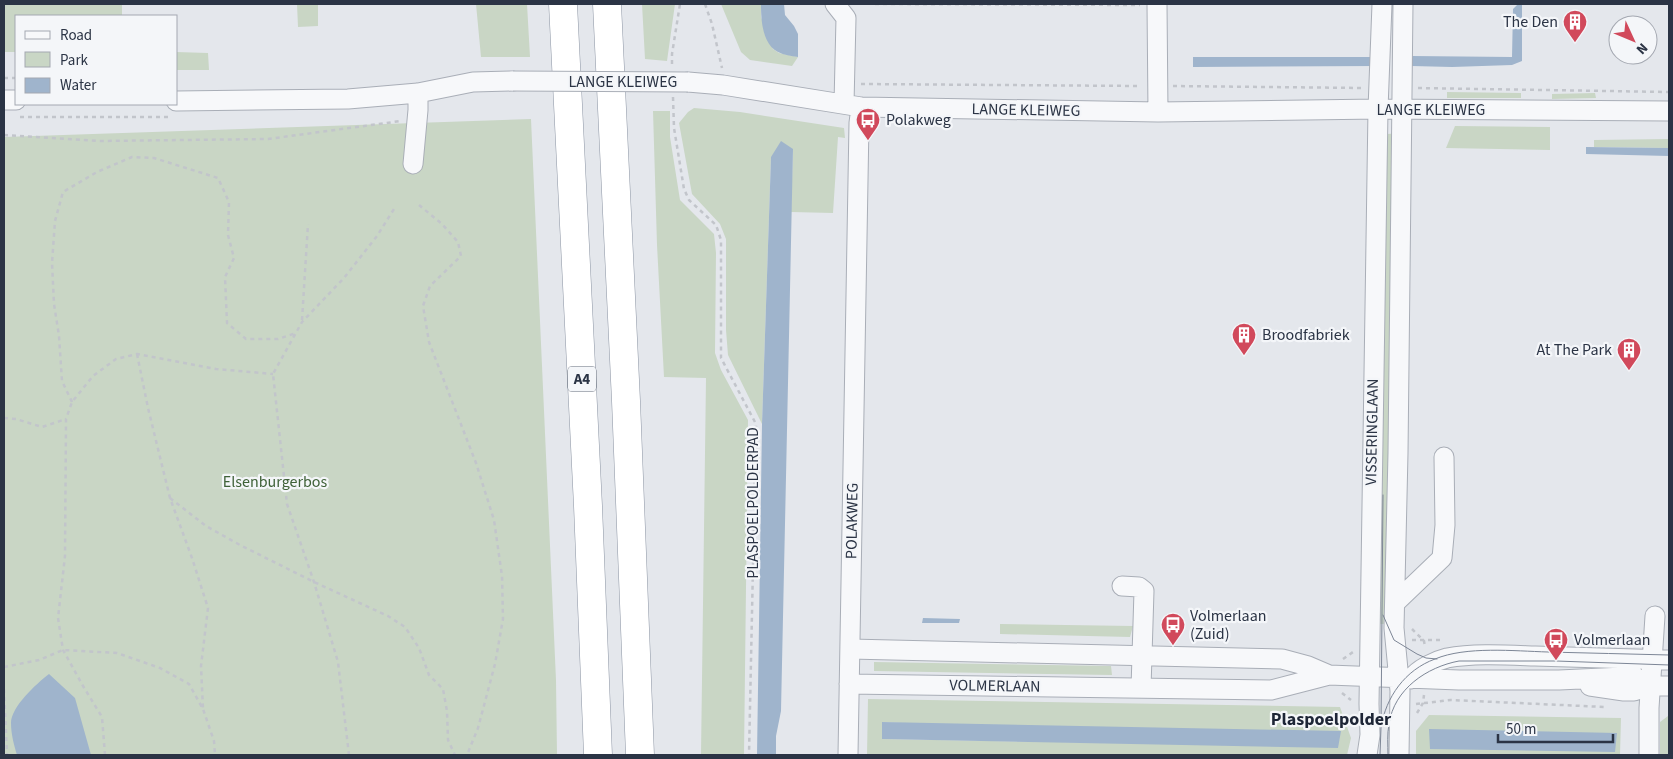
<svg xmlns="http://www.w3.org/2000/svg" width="1673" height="759" viewBox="0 0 1673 759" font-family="'Source Sans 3',sans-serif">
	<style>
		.green { fill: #c9d6c5; fill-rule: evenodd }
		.water { fill: #9fb4cc }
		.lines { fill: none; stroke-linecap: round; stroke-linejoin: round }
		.minor-casing { stroke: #a9aeb7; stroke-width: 21 }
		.highway-casing { stroke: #8b94a3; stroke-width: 29 }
		.path { stroke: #c2c5cb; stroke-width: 2.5; stroke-dasharray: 4 4; stroke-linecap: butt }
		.minor { stroke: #f7f8fa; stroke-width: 19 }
		.highway { stroke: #fff; stroke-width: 28 }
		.tram { stroke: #7d8696; stroke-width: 1 }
		.minor-bridge-casing { stroke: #a9aeb7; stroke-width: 21; stroke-linecap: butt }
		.minor-bridge { stroke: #f7f8fa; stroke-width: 19 }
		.labels { text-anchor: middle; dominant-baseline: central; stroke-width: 4.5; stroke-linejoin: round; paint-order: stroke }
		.shield { fill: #f4f6f9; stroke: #676e7b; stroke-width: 1 }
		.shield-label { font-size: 15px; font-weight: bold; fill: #2b3445 }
		.poi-label { font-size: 16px; fill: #2b3445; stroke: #f4f6f9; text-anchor: start }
		.street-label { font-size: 16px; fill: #2b3445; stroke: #f4f6f9 }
		.park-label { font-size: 16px; fill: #3f6138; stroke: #f4f6f9 }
		.neighbourhood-label { font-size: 18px; font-weight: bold; fill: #1d2536; stroke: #f4f6f9 }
	</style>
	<rect width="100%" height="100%" fill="#e4e7ec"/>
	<path class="green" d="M4,4H122V16H16V52H4Z
		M297,4H318V26L298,27Z
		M476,4H527L530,57H481Z
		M642,4H675L667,61L645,59Z
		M721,4H761V17L773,49L779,53L798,57L792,66L750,60L741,52Z
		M176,52L208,53L209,70H176Z
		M1447,92L1521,93V98H1447Z
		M1595,93L1596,98L1552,99V94Z
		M694,108L740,112L844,128L845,138L838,137L833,213L791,212L793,149L771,157L762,424L728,355L726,330V239L720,224L692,194L679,123L688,112Z
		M653,111H670V137L680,200L714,234L716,253L715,353L721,370L748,420L744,755H701L706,378L664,377L657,245Z
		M531,119L556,680L557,755H4V137Z
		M1455,126L1550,127V150L1446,148Z
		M1401,133L1392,624H1378L1387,134Z
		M1669,139V148L1594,147V140Z
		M1000,624L1133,626L1130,637L1000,634Z
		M874,662L1111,666L1112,675L874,671Z
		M868,699L1340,707L1351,738L1347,755H867ZM883,722L1338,747L882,739Z
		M1429,715L1621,718L1620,755L1416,754V731Z
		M1668,716H1669V755H1660V722Z"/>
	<path class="water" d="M761,4H784L785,15L794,26L798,34V57C791,56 784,55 778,52C762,44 761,19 761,4Z
		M1518,4H1522V61L1512,65L1452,67L1412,66V56L1512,57L1513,9Z
		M1193,57H1378L1377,66L1193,67Z
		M781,141L793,149L781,711L776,736V755H757L762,424L771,157Z
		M1586,147L1669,148V156L1586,154Z
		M923,618L960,619L959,623H922Z
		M49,674L75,698L91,755H17C14,745 11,734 11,723C11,707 36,684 49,674Z
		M882,722L1341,731L1338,748L882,739Z
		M1429,729L1617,733L1615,752L1430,749Z"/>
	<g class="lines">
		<defs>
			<path id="minor" d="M835,4L846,18L844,104
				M1157,4L1158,112
				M688,82L723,85L861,107L1158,112L1378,109L1669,111
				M4,100H16
				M176,101L348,99L418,93L473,82L513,81
				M413,164L418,110V93
				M1122,586L1139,587L1144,591L1141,688
				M1395,603L1442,558L1445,525L1444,457
				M850,649L1282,659L1308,666L1329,675
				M1411,679C1418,669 1435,661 1447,658C1474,653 1507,655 1535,656C1580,657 1624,659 1669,660
				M849,684L1271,690L1329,675L1459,680H1559L1624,677H1635L1650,686
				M1590,686L1624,691H1634L1650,686H1669
				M848,755L859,123L861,107
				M1367,755L1370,735L1369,704L1378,109L1382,4
				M1399,755L1400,691L1394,628L1398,453L1403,4
				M1649,755V708L1655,616"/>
			<path id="highway" d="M563,4L588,506L598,755
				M607,4L626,401L640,755"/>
		</defs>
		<use href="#minor" class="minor-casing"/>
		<use href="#highway" class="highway-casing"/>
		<path class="path" d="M705,4L712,24L722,68
			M875,4L1140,5
			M672,64V54L680,4
			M4,78H16
			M861,84L1140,86
			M1173,86L1363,88
			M1418,88L1669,92
			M673,97L674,128L684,189L689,200L716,225L721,240V358L756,424L749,755
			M20,117H170
			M4,135L98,141L268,139L401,121
			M419,205L442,224L458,242L461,256L430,286L423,306L429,342L476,463L494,520L502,576L503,619L495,664L478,728L467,755
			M302,320L308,224
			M137,354L148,408L170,498L192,558L208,608L201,666L203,709
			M72,402L62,381L59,336L54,304L52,263L55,221L63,192L97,172L132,157L154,158L218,178L229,202L228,235L234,258L225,277L227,323L246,339H278L296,333
			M4,418L16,419L42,427L66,419
			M170,498L206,526L240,545L314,582L388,616L405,627L419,648L429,675L443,689L447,711L448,740L455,755
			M1412,629L1424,641L1425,647
			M1412,640H1444
			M1343,659L1353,652
			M4,667L39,660L63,650L117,653L160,668L189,684L203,709L214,741L215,755
			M4,689L7,755
			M1342,693L1351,700
			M1416,704L1451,700L1605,707
			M1417,713L1423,703L1424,695
			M105,755L102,717L83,686L63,650L58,618L65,556L66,419L72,402L93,376L116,359L137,354L216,369L273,374
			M349,755L338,662L314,582L287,504L273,374L302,322L344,278L377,236L394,209"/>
		<use href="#minor" class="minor"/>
		<use href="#highway" class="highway"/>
		<path class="tram" d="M1383,615L1394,640L1417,654L1426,658L1437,659
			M1381,727C1386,697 1405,670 1435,659C1466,646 1514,651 1548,652C1588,653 1629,654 1669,655
			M1380,755L1381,727L1383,495
			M1388,755C1388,745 1387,734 1389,724C1394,689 1427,667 1459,661H1556L1669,665"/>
		<defs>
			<path id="minor-bridge" d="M513,81L688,82"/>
		</defs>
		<use href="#minor-bridge" class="minor-bridge-casing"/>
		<use href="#minor-bridge" class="minor-bridge"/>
	</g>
	<defs>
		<symbol id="building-pin" viewBox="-11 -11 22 30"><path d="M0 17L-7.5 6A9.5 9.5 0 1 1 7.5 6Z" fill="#d1495b" stroke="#f4f6f9"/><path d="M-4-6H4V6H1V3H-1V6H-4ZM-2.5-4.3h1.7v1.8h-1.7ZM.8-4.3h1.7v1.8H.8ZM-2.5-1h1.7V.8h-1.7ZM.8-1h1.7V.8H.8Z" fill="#fff"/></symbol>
		<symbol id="bus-pin" viewBox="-11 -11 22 30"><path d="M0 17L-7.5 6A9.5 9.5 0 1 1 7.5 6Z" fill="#d1495b" stroke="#f4f6f9"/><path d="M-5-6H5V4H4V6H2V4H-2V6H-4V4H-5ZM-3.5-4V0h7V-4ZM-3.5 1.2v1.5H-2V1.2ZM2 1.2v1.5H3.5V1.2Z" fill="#fff"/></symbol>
	</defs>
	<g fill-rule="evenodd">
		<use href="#building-pin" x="1561" y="8" width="28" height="38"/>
		<use href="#bus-pin" x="854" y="106" width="28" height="38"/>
		<use href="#building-pin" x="1230" y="321" width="28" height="38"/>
		<use href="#building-pin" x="1615" y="336" width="28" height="38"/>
		<use href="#bus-pin" x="1159" y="611" width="28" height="38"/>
		<use href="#bus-pin" x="1542" y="626" width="28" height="38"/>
	</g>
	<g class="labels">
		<rect class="shield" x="568" y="366.5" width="28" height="25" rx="4"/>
		<g class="shield-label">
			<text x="582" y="379">A4</text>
		</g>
		<g class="poi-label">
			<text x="1558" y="22" text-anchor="end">The Den</text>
			<text x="886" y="120">Polakweg</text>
			<text x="1262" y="335">Broodfabriek</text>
			<text x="1612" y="350" text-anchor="end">At The Park</text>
			<text x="1190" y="616">Volmerlaan<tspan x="1190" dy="18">(Zuid)</tspan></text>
			<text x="1574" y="640">Volmerlaan</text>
		</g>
		<g class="street-label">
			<text x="623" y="82">LANGE KLEIWEG</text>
			<text transform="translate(1026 110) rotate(1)">LANGE KLEIWEG</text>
			<text x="1431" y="110">LANGE KLEIWEG</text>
			<text transform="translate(1372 432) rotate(-89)">VISSERINGLAAN</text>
			<text transform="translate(753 503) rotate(-90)">PLASPOELPOLDERPAD</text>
			<text transform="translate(852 521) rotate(-89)">POLAKWEG</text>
			<text transform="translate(995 686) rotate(1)">VOLMERLAAN</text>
		</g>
		<g class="park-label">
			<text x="275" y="482">Elsenburgerbos</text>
		</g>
		<g class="neighbourhood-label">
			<text x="1331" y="719">Plaspoelpolder</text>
		</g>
	</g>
	<rect width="1673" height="759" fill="none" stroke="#2b3445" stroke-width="10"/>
	<rect x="15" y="15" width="162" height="90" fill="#f4f6f9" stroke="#a4a8b1"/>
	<rect x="25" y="31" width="25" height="8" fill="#f7f8fa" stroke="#a4a8b1"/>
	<text x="60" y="40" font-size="15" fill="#2b3445">Road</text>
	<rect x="25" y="52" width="25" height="15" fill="#c9d6c5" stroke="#a4a8b1"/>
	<text x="60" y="65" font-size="15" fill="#2b3445">Park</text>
	<rect x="25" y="78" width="25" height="15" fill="#9fb4cc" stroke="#a4a8b1"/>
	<text x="60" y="90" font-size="15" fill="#2b3445">Water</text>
	<g transform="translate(1633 40) rotate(134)"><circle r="24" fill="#f4f6f9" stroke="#a4a8b1"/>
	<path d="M0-4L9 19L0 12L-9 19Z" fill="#d1495b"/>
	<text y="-8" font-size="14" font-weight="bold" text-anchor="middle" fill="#2b3445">N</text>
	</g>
	<path d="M1498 734v8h115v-8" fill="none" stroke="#2b3445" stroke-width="2.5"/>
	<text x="1506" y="734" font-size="15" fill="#2b3445" stroke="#f4f6f9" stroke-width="4" paint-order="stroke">50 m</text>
</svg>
